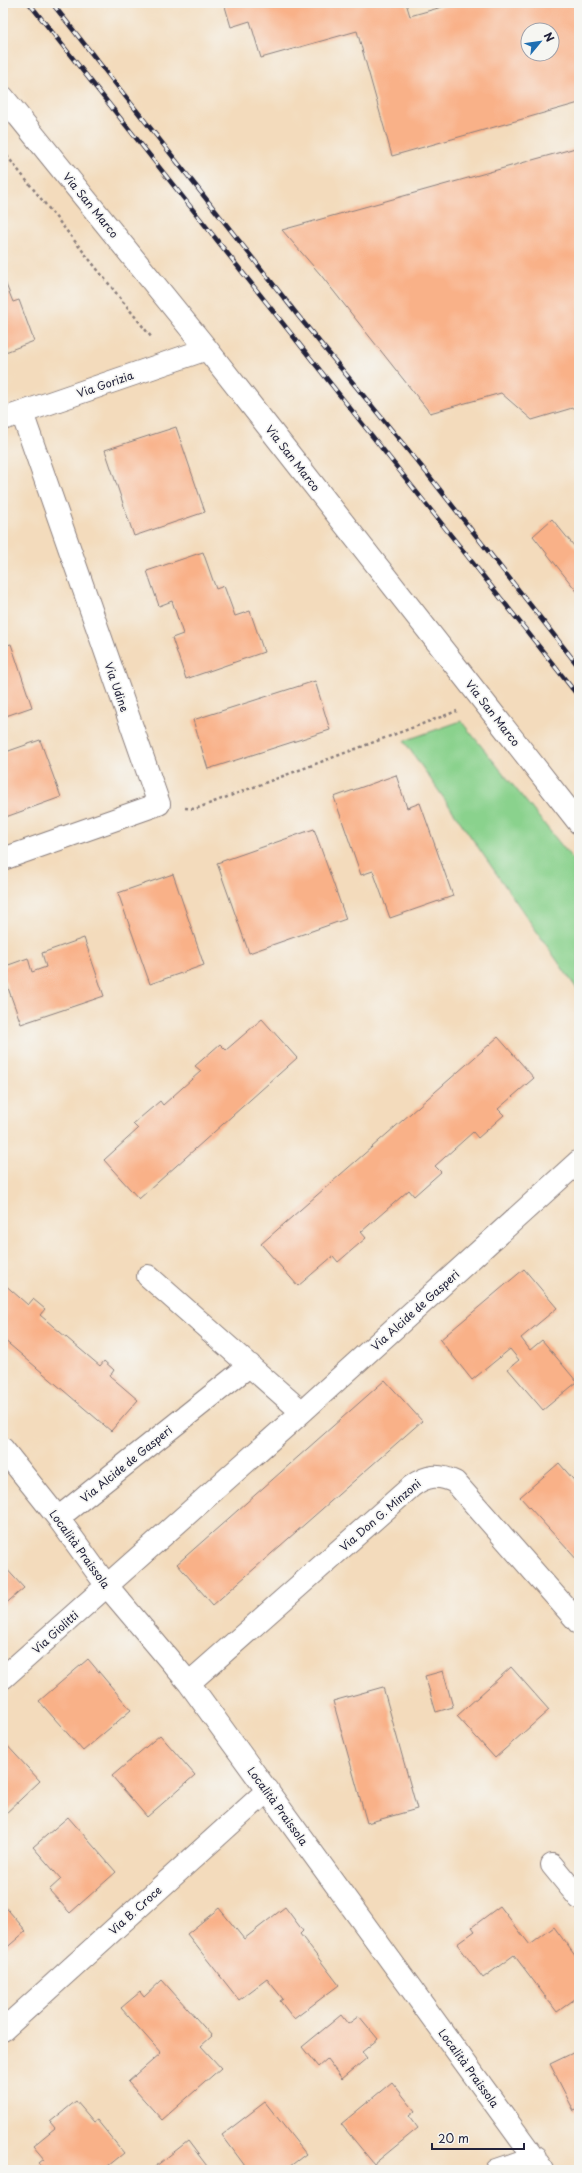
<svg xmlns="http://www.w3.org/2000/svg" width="582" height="2173" viewBox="0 0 582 2173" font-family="'Playpen Sans',sans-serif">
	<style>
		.green { fill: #8ad28d; stroke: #567a64 }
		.building { fill: #f9b188; fill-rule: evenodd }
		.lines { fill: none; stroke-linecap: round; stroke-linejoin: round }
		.street-casing { stroke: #8a7e7c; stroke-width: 24 }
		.path { stroke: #8a7e7c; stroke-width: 2.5; stroke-dasharray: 3 3; stroke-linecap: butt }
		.street { stroke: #fff; stroke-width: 22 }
		.rail-casing { stroke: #22223b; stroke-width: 4.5 }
		.rail { stroke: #f6f6f2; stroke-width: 3; stroke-dasharray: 9; stroke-linecap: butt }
		.labels { text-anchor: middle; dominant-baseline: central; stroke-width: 3.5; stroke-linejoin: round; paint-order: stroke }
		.street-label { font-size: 11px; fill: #22223b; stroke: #f6f6f2 }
	</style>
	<rect width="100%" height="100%" fill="#f6f6f2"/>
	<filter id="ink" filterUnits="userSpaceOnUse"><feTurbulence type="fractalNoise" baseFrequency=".025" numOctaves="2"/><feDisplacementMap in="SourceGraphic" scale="8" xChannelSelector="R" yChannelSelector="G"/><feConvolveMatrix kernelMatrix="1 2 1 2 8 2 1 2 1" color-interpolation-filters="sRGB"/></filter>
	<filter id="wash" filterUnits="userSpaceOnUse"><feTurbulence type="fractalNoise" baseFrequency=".012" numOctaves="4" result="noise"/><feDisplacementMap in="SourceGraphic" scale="16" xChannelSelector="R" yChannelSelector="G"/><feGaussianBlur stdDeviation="0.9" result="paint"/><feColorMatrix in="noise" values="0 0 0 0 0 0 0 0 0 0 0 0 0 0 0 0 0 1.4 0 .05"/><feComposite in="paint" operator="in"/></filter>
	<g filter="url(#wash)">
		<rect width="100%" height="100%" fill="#f3dbbc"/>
		<path class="green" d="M461,721L579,867V992L404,741Z"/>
		<g id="blocks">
			<path class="building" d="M224,3H406L410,16L456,3H579V103L392,156L357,31L261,58L250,21L231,27ZM528,30H552V54H528Z
				M579,147V406L532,420L501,393L430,413L320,274L282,230Z
				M3,277L13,302L19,300L34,341L3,353Z
				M176,427L205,512L134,536L105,450Z
				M552,519L579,552V594L533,536Z
				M203,552L216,589L224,586L235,616L250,611L264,652L186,679L172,638L183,634L172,601L159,606L147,571Z
				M11,644L32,707L3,717V646Z
				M315,681L330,730L208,769L193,720Z
				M40,740L61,797L3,818V753Z
				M396,775L407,808L420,803L453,896L390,918L373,871L361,875L334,797Z
				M314,829L346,919L249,953L217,863Z
				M173,874L204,965L150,984L118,893Z
				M84,938L104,996L21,1024L3,974V967L28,958L32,972L46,967L42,953Z
				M262,1019L297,1058L139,1199L104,1160L138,1129L133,1124L160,1101L163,1105L201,1071L195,1066L220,1044L226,1050Z
				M498,1037L534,1078L498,1109L504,1115L478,1138L473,1132L435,1166L441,1172L414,1196L409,1190L361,1232L366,1238L338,1262L333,1256L298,1286L261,1244Z
				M524,1269L557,1308L521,1338L530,1350L542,1340L577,1382L543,1410L508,1369L519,1360L510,1349L472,1380L440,1340Z
				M3,1283L28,1305L33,1299L45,1309L40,1315L100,1366L104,1361L114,1370L110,1376L138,1400L111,1431L3,1339Z
				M385,1380L422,1421L213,1605L177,1564Z
				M559,1463L579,1486V1562L520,1497Z
				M3,1565L24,1588L3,1606Z
				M88,1659L131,1710L83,1751L39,1701Z
				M511,1667L549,1710L495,1758L457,1716Z
				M443,1671L453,1707L436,1712L425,1676Z
				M383,1687L417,1809L367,1823L333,1701Z
				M160,1735L195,1775L147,1817L112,1776Z
				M3,1741L40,1781L4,1815L3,1813Z
				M68,1817L116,1872L70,1913L49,1890L61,1879L33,1847Z
				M3,1904L26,1931L3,1951Z
				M500,1906L530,1945L554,1927L579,1961V1996L557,2012L514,1955L483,1978L457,1944L475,1931L472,1927Z
				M285,1907L303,1931L300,1934L339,1985L294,2019L280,2001L283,1999L267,1979L239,2000L187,1934L219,1908L244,1939Z
				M162,1980L212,2036L201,2046L221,2068L162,2120L128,2082L161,2053L121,2008L140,1992L144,1997Z
				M341,2015L348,2024L359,2016L378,2039L362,2052L367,2058L342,2079L327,2059L318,2067L302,2047Z
				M579,2050V2109L574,2111L550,2064Z
				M392,2082L415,2111L409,2116L418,2128L374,2164L341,2124Z
				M76,2101L94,2122L97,2120L124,2153L103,2170H44L39,2163L44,2159L33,2146L55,2128L50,2122Z
				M265,2102L306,2154L285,2170H248L222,2135Z
				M188,2141L210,2170H151Z"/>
		</g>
	</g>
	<g filter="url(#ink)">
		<use href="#blocks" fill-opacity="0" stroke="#8a7e7c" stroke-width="1"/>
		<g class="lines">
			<defs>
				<path id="street" d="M3,97L207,349L579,823
					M3,419L207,349
					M3,859L159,804L22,413
					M148,1276L302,1412
					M3,1449L58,1518L107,1586L189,1683L543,2170
					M58,1518L250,1365
					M3,1678L302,1412L579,1161
					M189,1683L412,1486C427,1475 439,1474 455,1482L579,1623
					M552,1865L579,1898
					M3,2030L268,1790
					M497,2170L535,2157"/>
			</defs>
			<use href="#street" class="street-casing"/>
			<path class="path" d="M3,151L152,338
				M185,808L195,809L457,711"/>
			<use href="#street" class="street"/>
			<defs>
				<path id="rail" d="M29,3L579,697
					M52,3L299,317L426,472L579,667"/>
			</defs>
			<use href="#rail" class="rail-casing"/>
			<use href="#rail" class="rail"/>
		</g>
	</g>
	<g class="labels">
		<g class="street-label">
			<text transform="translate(91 205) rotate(51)">Via San Marco</text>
			<text transform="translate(105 384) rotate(-19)">Via Gorizia</text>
			<text transform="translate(293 458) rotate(52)">Via San Marco</text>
			<text transform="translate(117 687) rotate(71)">Via Udine</text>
			<text transform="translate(493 713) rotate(52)">Via San Marco</text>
			<text transform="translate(415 1310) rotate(-42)">Via Alcide de Gasperi</text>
			<text transform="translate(126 1464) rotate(-39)">Via Alcide de Gasperi</text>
			<text transform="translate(380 1515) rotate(-41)">Via Don G. Minzoni</text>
			<text transform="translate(80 1549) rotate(54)">Località Praissola</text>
			<text transform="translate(55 1632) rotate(-42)">Via Giolitti</text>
			<text transform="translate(278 1806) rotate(54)">Località Praissola</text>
			<text transform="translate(135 1910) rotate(-42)">Via B. Croce</text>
			<text transform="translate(469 2068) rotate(54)">Località Praissola</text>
		</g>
	</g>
	<rect width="582" height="2173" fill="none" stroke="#f6f6f2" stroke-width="16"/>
	<g transform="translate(540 42) rotate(61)"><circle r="19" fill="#f6f6f2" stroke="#a1a1a9"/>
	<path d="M0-3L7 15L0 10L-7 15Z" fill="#1f6fb2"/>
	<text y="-6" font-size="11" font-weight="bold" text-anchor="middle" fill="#22223b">N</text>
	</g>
	<path d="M432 2143v6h92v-6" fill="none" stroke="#22223b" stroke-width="2"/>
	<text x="438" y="2143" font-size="12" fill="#22223b" stroke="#f6f6f2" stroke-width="3" paint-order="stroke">20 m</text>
</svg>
